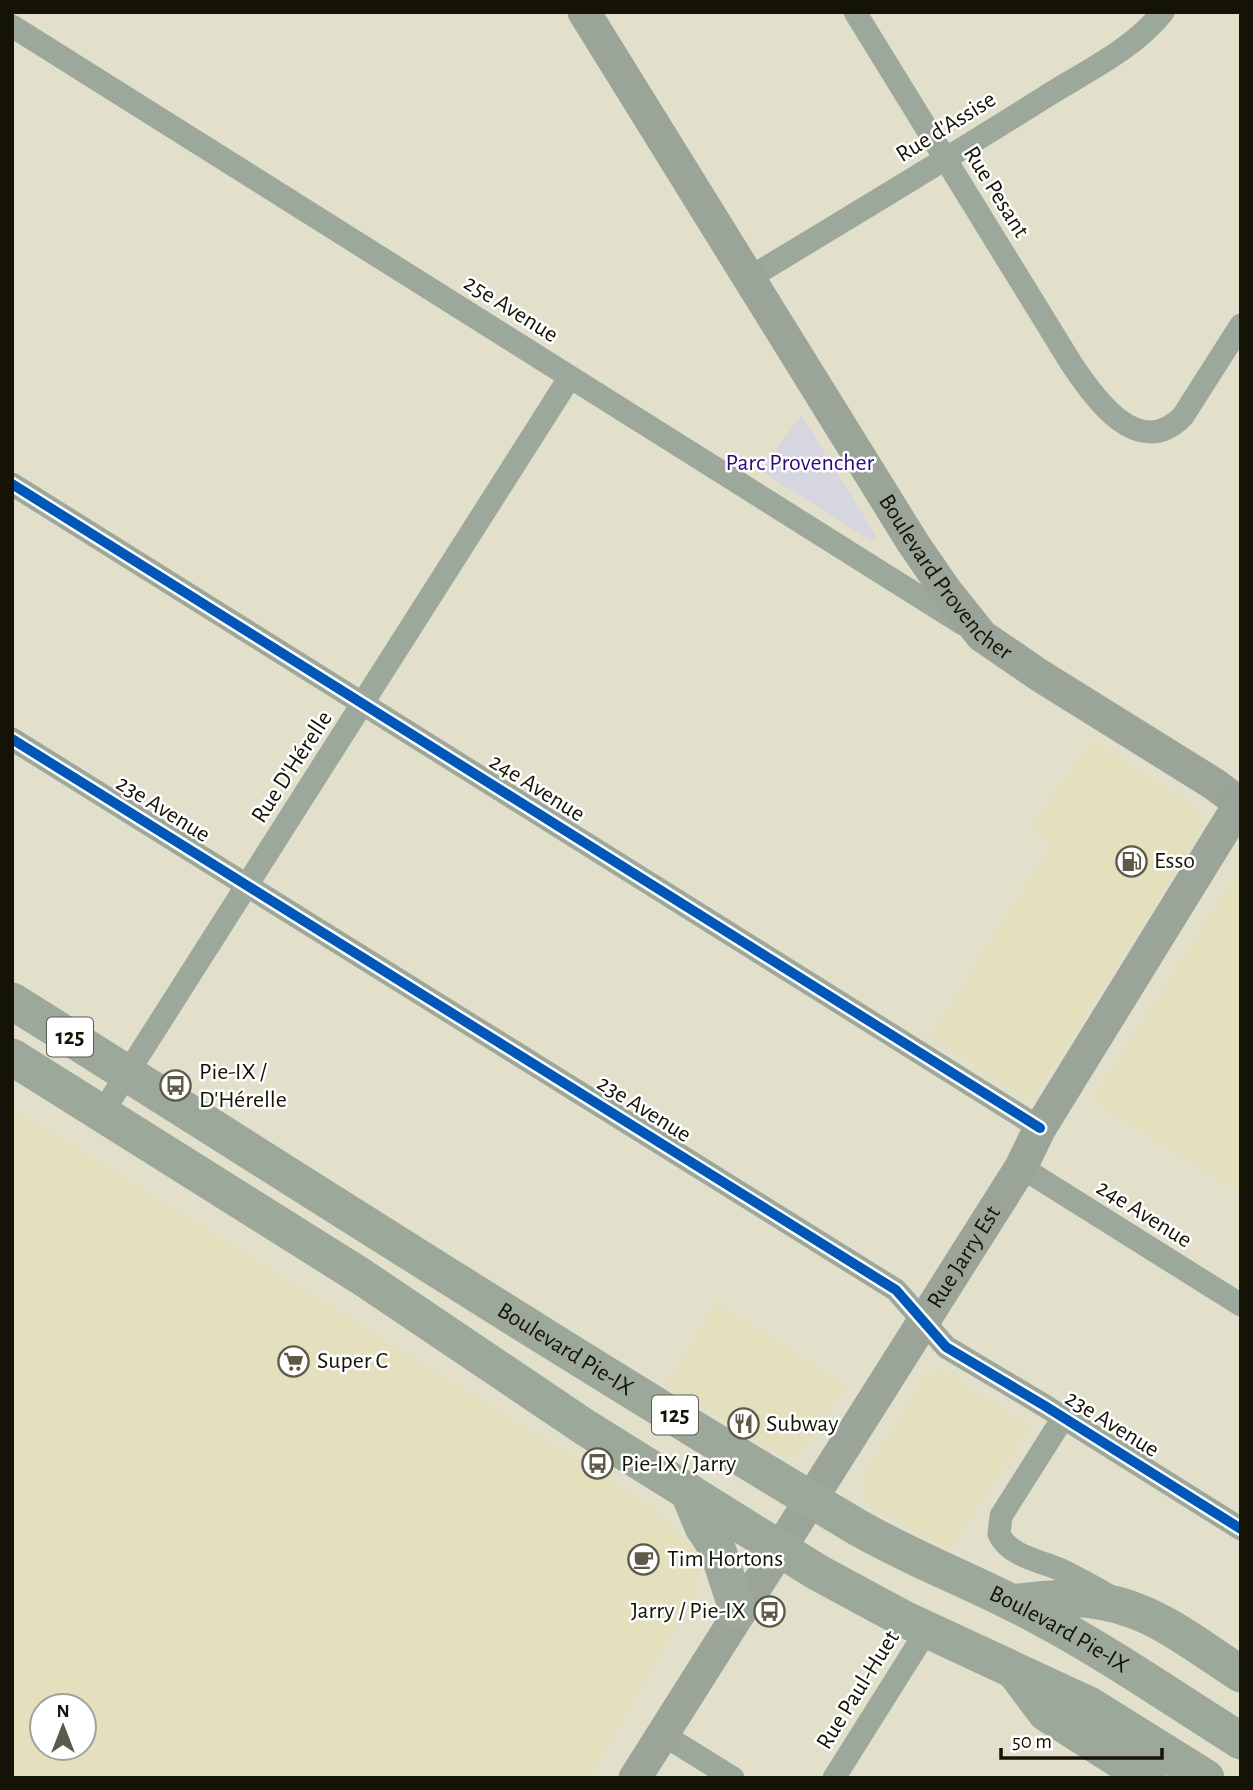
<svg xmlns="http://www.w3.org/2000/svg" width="1253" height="1790" viewBox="0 0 1253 1790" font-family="'Alegreya Sans',sans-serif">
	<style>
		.built { fill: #e4e0bd; fill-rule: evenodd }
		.green { fill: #d6d6e1 }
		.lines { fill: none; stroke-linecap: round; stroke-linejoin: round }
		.street { stroke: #9ca89c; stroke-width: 23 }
		.secondary { stroke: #9aa498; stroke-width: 33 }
		.primary { stroke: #9ca899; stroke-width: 37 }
		.cycleway-casing { stroke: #fff; stroke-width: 15 }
		.cycleway { stroke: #0057b8; stroke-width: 10 }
		.labels { text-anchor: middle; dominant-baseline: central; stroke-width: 5; stroke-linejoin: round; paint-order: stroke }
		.shield { fill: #fff; stroke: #5b5a50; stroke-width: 2 }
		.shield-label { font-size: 23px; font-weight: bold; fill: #151305 }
		.street-label { font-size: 24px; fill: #151305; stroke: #fff }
		.park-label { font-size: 24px; fill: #2b0b7f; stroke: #fff }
		.poi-label { font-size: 24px; fill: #151305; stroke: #fff; text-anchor: start }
	</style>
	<rect width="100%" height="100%" fill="#e2dfcb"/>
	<path class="built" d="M1091,741L1193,805L1200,812L1203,826L1033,1098L1029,1099L930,1037L1052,844L1030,829Z
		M1241,868V1194L1092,1100Z
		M12,1108L648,1504L696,1550L700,1574L693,1597L604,1752L591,1778H12ZM84,1706V1748H42V1706Z
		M717,1303L847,1386L797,1458L784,1457L666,1385Z
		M943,1371L1029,1426L950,1551L865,1501L861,1481L926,1375Z"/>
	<path class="green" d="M801,415L875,534L874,539L870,540L761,471Z"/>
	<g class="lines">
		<path class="street" d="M855,12L1071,363C1094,398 1139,462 1183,416L1241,325
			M12,26L963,624
			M749,278C847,219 945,160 1042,99C1082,73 1133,50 1163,12
			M12,484L1040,1128
			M12,739L896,1290L946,1347L1045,1406L1241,1529
			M102,1113L570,377
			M1021,1167L1241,1305
			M1063,1418L1001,1516L999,1534C1009,1556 1038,1560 1059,1569C1076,1577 1092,1586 1108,1595
			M662,1734L733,1778
			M834,1778L927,1630"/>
		<g class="secondary">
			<path id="s1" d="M584,12L913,543L946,591L982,636L1039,675L1214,784L1241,804"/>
			<path id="s2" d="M635,1778L1021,1167L1040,1128L1241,802"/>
		</g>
		<g class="primary">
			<path id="s3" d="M12,1001C293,1177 572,1358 857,1527C916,1561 979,1584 1038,1616C1108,1653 1174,1699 1241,1741"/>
			<path d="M12,1057L362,1277L586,1428L817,1572L904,1619L1089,1705L1206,1778"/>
			<path d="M688,1491L703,1527L717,1548L738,1612"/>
			<path d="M1013,1603C1052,1597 1091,1595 1130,1609C1169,1622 1206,1652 1241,1674"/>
			<path d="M1016,1673L1046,1713L1148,1778"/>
		</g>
		<defs>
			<path id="cycleway" d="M12,484L1040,1128
				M12,739L896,1290L946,1347L1045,1406L1241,1529"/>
		</defs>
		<use href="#cycleway" class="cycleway-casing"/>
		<use href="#cycleway" class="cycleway"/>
	</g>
	<defs>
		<symbol id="fuel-ring" viewBox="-11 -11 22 22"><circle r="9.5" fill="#fff" stroke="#5d5a4a" stroke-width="1.5"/><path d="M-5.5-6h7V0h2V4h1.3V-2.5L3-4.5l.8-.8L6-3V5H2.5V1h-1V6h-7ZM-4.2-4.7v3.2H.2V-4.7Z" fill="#5d5a4a"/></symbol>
		<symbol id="bus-ring" viewBox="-11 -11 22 22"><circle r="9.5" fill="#fff" stroke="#5d5a4a" stroke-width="1.5"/><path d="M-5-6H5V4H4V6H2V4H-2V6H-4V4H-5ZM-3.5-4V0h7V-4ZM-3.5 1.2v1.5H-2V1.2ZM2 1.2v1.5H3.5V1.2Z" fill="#5d5a4a"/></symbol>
		<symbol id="supermarket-ring" viewBox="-11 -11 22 22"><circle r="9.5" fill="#fff" stroke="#5d5a4a" stroke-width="1.5"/><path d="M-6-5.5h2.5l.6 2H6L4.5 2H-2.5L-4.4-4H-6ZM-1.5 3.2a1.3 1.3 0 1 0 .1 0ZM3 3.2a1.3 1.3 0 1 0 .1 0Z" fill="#5d5a4a"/></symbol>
		<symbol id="restaurant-ring" viewBox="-11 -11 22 22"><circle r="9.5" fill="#fff" stroke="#5d5a4a" stroke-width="1.5"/><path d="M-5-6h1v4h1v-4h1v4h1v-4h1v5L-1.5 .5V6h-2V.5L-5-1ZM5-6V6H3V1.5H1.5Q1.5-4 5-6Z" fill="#5d5a4a"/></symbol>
		<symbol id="cafe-ring" viewBox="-11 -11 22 22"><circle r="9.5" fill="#fff" stroke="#5d5a4a" stroke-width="1.5"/><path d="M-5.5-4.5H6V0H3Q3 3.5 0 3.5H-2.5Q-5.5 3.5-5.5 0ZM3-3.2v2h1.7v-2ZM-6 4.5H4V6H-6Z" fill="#5d5a4a"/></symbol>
	</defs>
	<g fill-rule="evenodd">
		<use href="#fuel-ring" x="1114" y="844" width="35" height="35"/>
		<use href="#bus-ring" x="158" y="1068" width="35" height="35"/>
		<use href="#supermarket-ring" x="276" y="1344" width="35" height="35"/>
		<use href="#restaurant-ring" x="726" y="1406" width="35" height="35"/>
		<use href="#bus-ring" x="580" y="1446" width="35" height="35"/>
		<use href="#cafe-ring" x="626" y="1542" width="35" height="35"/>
		<use href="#bus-ring" x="752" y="1594" width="35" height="35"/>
	</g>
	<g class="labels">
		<g class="shield">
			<rect x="47" y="1017.5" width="46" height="39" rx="5"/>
			<rect x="652" y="1395.5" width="46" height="39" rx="5"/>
		</g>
		<g class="shield-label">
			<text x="70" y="1037">125</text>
			<text x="675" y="1415">125</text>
		</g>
		<g class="street-label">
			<text transform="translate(946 127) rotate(-32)">Rue d'Assise</text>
			<text transform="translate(996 192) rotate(58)">Rue Pesant</text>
			<text transform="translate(511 309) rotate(32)">25e Avenue</text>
			<text stroke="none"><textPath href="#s1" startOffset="672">Boulevard Provencher</textPath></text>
			<text transform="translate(292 767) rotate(-57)">Rue D'Hérelle</text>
			<text transform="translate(537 788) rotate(32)">24e Avenue</text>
			<text transform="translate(163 809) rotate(32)">23e Avenue</text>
			<text transform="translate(644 1109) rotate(32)">23e Avenue</text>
			<text transform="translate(1144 1214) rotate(32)">24e Avenue</text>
			<text stroke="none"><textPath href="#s2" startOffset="616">Rue Jarry Est</textPath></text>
			<text stroke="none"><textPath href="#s3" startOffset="654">Boulevard Pie-IX</textPath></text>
			<text transform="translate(1112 1424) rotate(32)">23e Avenue</text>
			<text stroke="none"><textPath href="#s3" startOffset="1222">Boulevard Pie-IX</textPath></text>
			<text transform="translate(858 1690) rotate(-58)">Rue Paul-Huet</text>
		</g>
		<g class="park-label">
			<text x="800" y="463">Parc Provencher</text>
		</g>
		<g class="poi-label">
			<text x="1154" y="861">Esso</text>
			<text x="199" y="1072">Pie-IX /<tspan x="199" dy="28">D'Hérelle</tspan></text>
			<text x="317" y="1361">Super C</text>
			<text x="766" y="1424">Subway</text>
			<text x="621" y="1464">Pie-IX / Jarry</text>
			<text x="667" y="1559">Tim Hortons</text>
			<text x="746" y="1611" text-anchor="end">Jarry / Pie-IX</text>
		</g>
	</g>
	<rect width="1253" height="1790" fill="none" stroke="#151305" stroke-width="28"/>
	<g transform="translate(63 1727)"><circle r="33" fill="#ffffff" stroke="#a1a19b" stroke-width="2"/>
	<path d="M0-5L12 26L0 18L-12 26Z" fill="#5d5a4a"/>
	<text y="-10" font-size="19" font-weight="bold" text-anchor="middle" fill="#151305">N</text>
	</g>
	<path d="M1001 1748v10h161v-10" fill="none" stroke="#151305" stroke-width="3.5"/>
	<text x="1012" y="1748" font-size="21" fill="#151305" stroke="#ffffff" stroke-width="5" paint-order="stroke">50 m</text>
</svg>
